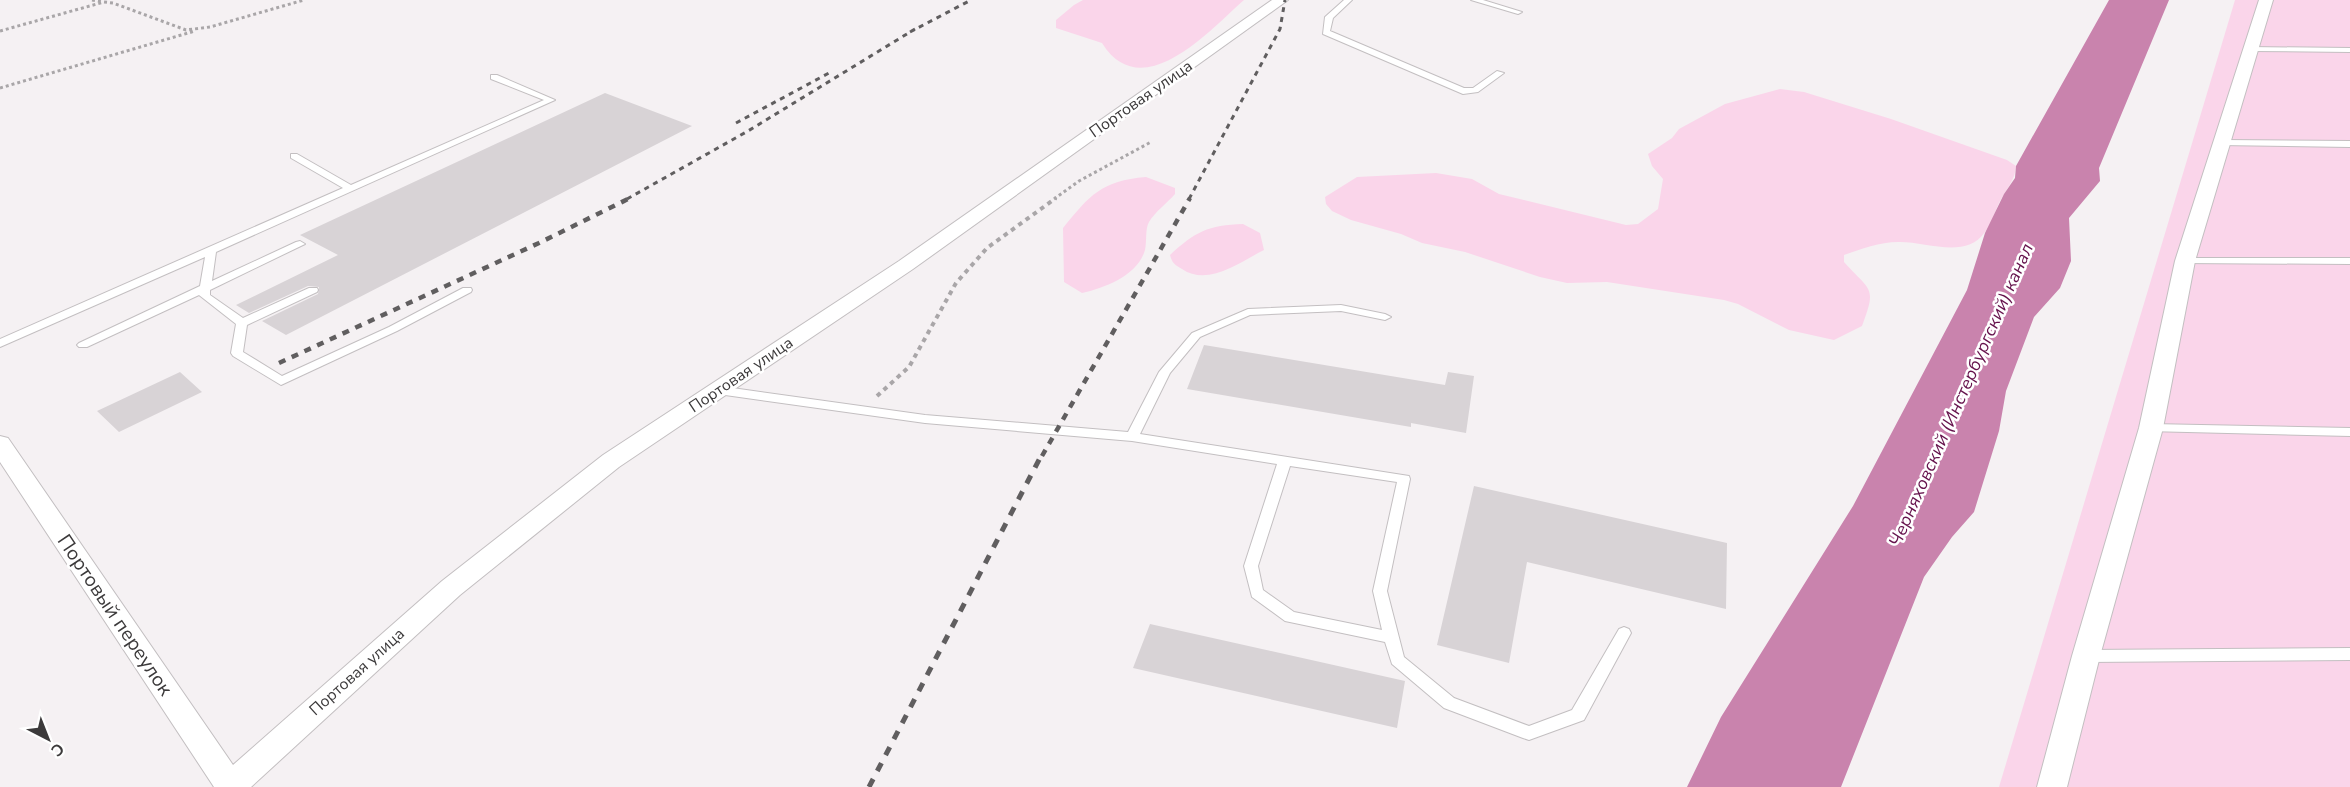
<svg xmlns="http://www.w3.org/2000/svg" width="2350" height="787" viewBox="0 0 2350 787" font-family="'Nunito Sans',sans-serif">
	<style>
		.green { fill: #fad5ea }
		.water { fill: #c983ad }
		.building { fill: #d8d3d6 }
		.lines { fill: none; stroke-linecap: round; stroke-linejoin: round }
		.service-casing { stroke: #c3bfc1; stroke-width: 2 }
		.minor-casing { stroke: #c3bfc1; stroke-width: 2 }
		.path-far1 { stroke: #a9a6a8; stroke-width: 3; stroke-dasharray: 3 3; stroke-linecap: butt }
		.path { stroke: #a9a6a8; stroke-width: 4; stroke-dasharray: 4.5 4.5; stroke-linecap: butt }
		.service { fill: #fff; fill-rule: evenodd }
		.minor { fill: #fff; fill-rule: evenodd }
		.rail-far2 { stroke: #605e5f; stroke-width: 3; stroke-dasharray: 5 5; stroke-linecap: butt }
		.rail-far1 { stroke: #605e5f; stroke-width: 4.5; stroke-dasharray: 7 7; stroke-linecap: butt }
		.rail { stroke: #605e5f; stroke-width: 5; stroke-dasharray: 9 9; stroke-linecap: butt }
		.labels { text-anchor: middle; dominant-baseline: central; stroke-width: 5; stroke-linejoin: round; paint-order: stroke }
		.street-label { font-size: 16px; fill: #3c3a3b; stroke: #fff }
		.water-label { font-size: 18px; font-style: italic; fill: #65124c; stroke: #fff }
		.near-street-label { font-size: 20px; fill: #3c3a3b; stroke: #fff }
	</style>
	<rect width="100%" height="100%" fill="#f5f1f3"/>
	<path class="green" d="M1083,0H1244C1210,30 1142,107 1102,43L1056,28V20L1074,5Z
		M2235,0H2350V787H1999Z
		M1780,89L1804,92L1891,119L2007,160L2016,166C2015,181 2006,189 1999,203C1995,212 1991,224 1985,232C1966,260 1925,241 1898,242C1880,242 1861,249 1844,255V262C1871,292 1877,286 1862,326L1834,340L1789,330L1738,304L1724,300L1607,282L1567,283L1540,277L1465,252L1422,243L1401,234L1351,220L1332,211L1326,204L1325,197L1357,177L1436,173L1472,179L1499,194L1626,225L1638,224L1658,209L1663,179L1652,166L1648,154L1672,138L1679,129L1725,104Z
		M1146,177L1175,188V194C1167,203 1155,212 1149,222C1145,229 1147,241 1145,250C1138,275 1105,288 1082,293L1064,282L1063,228C1090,195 1101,181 1146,177Z
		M1243,224L1260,233L1264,250C1240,262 1208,287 1182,269C1175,265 1172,263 1170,255C1195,232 1208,225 1243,224Z"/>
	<path class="water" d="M2109,0H2169L2099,168L2100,181L2069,218L2071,261L2060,288L2034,317L2006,391L1999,431L1974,512L1952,537L1924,577L1841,787H1687L1721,717L1853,506L1967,290L1985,233L2004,194L2015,178L2016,166Z"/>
	<path class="building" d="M605,93L692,126L286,335L262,321L318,294L319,287L308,286L249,313L236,305L338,255L300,235Z
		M1204,345L1445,385L1448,372L1474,376L1466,433L1411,423V427L1187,389Z
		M180,372L202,392L119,432L97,411Z
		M1474,486L1727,543L1726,609L1527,562L1509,663L1437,645Z
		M1150,624L1405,681L1397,728L1133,668Z"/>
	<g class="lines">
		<defs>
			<path id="service" d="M1344,0H1352L1333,18L1330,31L1464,88H1473L1497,71L1504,73L1478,92L1463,94L1323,34L1325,17Z
				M1471,0H1483L1522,12L1518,14Z
				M2248,47L2350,48V52L2251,51H2248Z
				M491,75H497L555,100L216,252L212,281L296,242L300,241L305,244L210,290V295L243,318L309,288H317L318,290L317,292L247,325L243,352L282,376L389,327L463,288H471L472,290L471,292L397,331L281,385L233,356L231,353L236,324L199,295L87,347H79L77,345L79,343L200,286L205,257L0,347V339L343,188L291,158V154H297L351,185L544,100L491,79Z
				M2222,140L2350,141V147L2219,145V141Z
				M2185,258H2350V264L2181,263L2180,261Z
				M1341,305L1385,314L1391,317L1385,320L1341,311L1250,315L1200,337L1170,373L1140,434L1409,476L1410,479L1387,591L1404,657L1454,698L1529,726L1572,710L1619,629L1624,627L1629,629L1631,633L1584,720L1529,740L1523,738L1444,708L1392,664L1385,642L1285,621L1252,597L1244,566L1277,464L1132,441L925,423L718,394L712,390L718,386L925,415L1128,432L1159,372L1192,333L1248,309ZM1290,466L1397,482L1373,591L1382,630L1294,612L1263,590L1258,566Z
				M2151,424L2350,428V436L2147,431L2145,428Z
				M2350,648V660L2086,662L2081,660L2079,656L2081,652L2086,650Z"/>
			<path id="minor" d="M1272,0H1288L913,269L619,467L460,595L251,787H214L0,462V436L8,438L233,765L442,581L603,455L899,261Z
				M2259,0H2273L2195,261L2163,428L2100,656L2067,787H2037L2072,656L2139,428L2175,261Z"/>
		</defs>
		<use href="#service" class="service-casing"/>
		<use href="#minor" class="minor-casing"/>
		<path class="path-far1" d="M92,0L103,2
			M0,31L104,2L113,3L186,30L210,27L304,0
			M0,88L195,31
			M1054,199L1079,181L1151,142"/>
		<path class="path" d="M877,396L909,367L956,283L987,248L1056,198"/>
		<use href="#service" class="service"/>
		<use href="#minor" class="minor"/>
		<path class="rail-far2" d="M910,32L971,0
			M736,123L829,73
			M627,199L748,131L915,29
			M1189,199L1280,29L1285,0"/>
		<path class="rail-far1" d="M279,363L539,243L630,198
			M1042,456L1190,198"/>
		<path class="rail" d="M869,787L1042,454"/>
	</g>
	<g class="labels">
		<g class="street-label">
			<text transform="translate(1141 99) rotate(-35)">Портовая улица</text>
			<text transform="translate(741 375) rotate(-34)">Портовая улица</text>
			<text transform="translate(357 672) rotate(-42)">Портовая улица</text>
		</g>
		<g class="water-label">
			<text transform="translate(1961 395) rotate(-66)">Черняховский (Инстербургский) канал</text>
		</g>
		<g class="near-street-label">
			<text transform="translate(115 615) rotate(56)">Портовый переулок</text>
		</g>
	</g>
	<g transform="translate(48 739) rotate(138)" stroke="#ffffff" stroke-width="4.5" paint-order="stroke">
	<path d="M0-4.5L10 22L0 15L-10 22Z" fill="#3c3a3b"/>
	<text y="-9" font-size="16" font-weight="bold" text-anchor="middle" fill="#3c3a3b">С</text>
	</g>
</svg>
